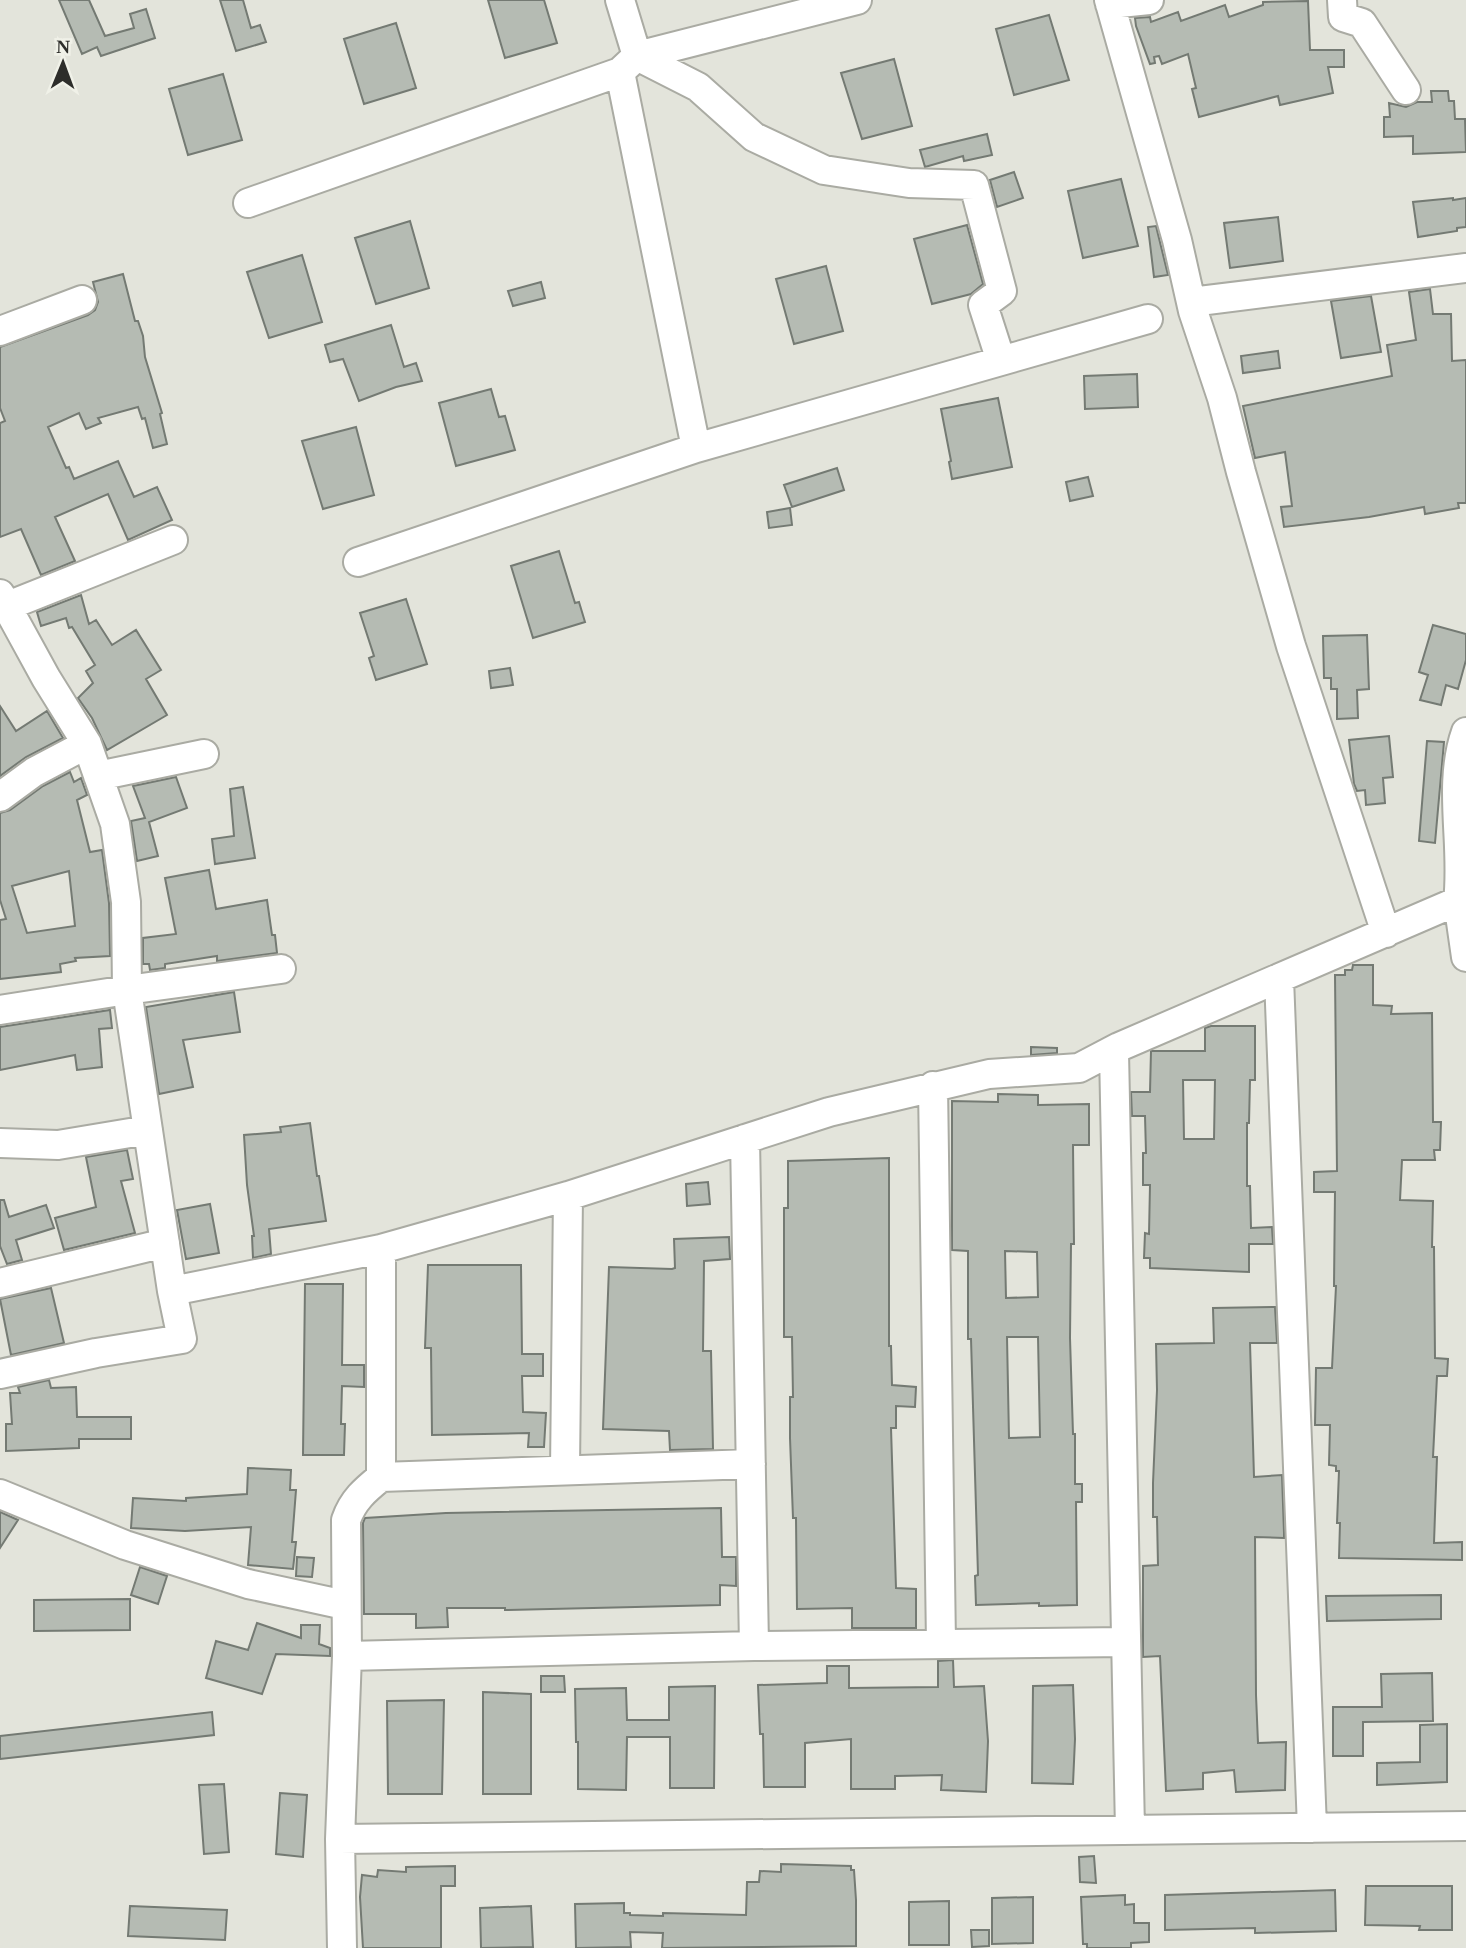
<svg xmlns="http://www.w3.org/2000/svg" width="1466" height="1948" viewBox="0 0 1466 1948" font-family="Georgia,serif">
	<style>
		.building { fill: #b5bbb3; stroke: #747a73; stroke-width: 2; fill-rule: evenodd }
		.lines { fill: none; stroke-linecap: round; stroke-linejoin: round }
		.minor-casing { stroke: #aaaba3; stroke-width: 32 }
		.minor { stroke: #fff; stroke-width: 28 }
	</style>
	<rect width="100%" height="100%" fill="#e3e4db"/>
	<path class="building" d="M59,0H89L105,36L134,28L130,14L146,9L155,38L101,56L97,47L82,54Z
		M220,0H243L251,28L260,25L266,42L236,51Z
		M488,0H544L557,43L505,58Z
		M1308,1L1310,50H1344V67H1328L1333,93L1280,105L1278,96L1199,117L1192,89L1196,88L1188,54L1162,64L1159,56L1154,57L1155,63L1150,64L1136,26L1135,18L1150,17L1151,22L1178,12L1181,21L1225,5L1229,17L1263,5V2Z
		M1049,15L1069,80L1014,95L996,29Z
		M396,23L416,88L364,104L344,39Z
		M894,59L912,126L862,139L841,73Z
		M223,74L242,140L188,155L169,89Z
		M1431,91H1448L1449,101H1454L1455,119H1465L1466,152L1413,154V136L1384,137V117H1390L1389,103L1406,107L1417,102H1432Z
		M987,134L992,155L964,161L963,156L925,167L920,150Z
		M1014,172L1023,198L997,207L990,180Z
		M1121,179L1138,246L1083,258L1068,191Z
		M1453,198V200L1466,198V227L1457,228V231L1418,237L1413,202Z
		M1278,217L1283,261L1230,268L1224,223Z
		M410,221L429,288L376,304L355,238Z
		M967,225L983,284L971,294L932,304L914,239Z
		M1156,226L1168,275L1154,277L1148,227Z
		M302,255L322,322L269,338L247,272Z
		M826,266L843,331L794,344L776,279Z
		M123,274L135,321H138L143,336L145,357L162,413L160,414L167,444L153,448L145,418L142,419L138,407L98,418L101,423L86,429L79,413L48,427L66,468L69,467L74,479L118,461L134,497L157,487L172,520L128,540L108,494L55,517L75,561L41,575L21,529L0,537V423L5,421L0,408V347L88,315L95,310L98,302L93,282Z
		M541,282L545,298L513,306L508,291Z
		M1430,289L1433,314H1451L1452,361L1466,360V503H1458L1459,508L1425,514L1424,507L1369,517L1284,527L1281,507L1292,506L1285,452L1255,458L1243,406L1392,376L1387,345L1416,340L1409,292Z
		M1371,296L1381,352L1341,358L1331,301Z
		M391,325L404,367L416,363L422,381L396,387L359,401L343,359L330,362L325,345Z
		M1278,351L1280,368L1243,373L1241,356Z
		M1137,374L1138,407L1085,409L1084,376Z
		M491,389L499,417L505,416L515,450L456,466L439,403Z
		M998,398L1012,467L952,479L949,462L951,461L941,409Z
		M356,427L374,495L323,509L302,441Z
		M837,468L844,490L792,507L784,485Z
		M1088,477L1093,496L1070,501L1066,482Z
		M790,508L792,525L769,528L767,512Z
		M559,551L575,603L579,602L585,622L533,638L511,566Z
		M81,595L89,624L96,620L112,645L136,630L161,670L146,679L167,715L107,750L92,718L78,698L93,683L86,671L95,665L72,627L69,628L66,618L41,626L37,612Z
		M406,599L427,664L376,680L369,658L374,656L360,613Z
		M1433,625L1466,634V660L1458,689L1446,685L1441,705L1420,700L1428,675L1419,672Z
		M1367,635L1369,689L1357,690L1358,718L1337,719V689H1331V678H1324L1323,636Z
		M510,668L513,685L491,688L489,671Z
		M0,706L16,731L47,711L63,738L26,757L0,776Z
		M1389,736L1393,777L1383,778L1385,803L1366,805L1365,790L1357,791L1354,784L1349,740Z
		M1427,741L1444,742L1435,843L1419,841Z
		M70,772L74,782L81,778L87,795L77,800L90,852L102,850L109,903L110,956L75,958L76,961L60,964L61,972L0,979V920L6,919L0,900V813L10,810L43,786ZM69,871L75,926L27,933L12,886Z
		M176,777L187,808L149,822L158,856L137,861L131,821L145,818L133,786Z
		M243,787L255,858L215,864L212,839L234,836L230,789Z
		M209,870L216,909L267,900L272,935H275L277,953L217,961V956L165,964V968L150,970L149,964H143V938L176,934L165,878Z
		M1353,965H1373V1005L1392,1006L1391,1014L1432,1013L1433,1122H1441L1440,1150H1434L1435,1160H1402L1400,1200L1433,1201L1432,1247H1434L1435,1358L1448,1359L1447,1376H1437L1433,1457H1437L1434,1543L1462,1542V1560L1339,1558L1340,1523H1337L1339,1471H1336V1466L1329,1465L1330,1425H1315L1316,1368H1332L1336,1286H1334L1335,1192H1314V1172L1337,1171L1335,975H1345V970H1352Z
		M234,992L240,1032L183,1040L193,1087L159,1094L146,1007Z
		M110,1010L112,1028L99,1029L102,1067L77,1070L75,1055L0,1070V1027Z
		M1211,1026H1255V1080H1250L1249,1123H1247V1186H1250L1251,1228L1272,1227L1273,1244H1249V1272L1150,1268V1258H1144L1145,1233L1149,1234L1150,1185H1143V1153H1146L1145,1116H1132L1131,1092H1150L1151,1051H1205V1028ZM1183,1080H1215L1214,1139H1184Z
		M1031,1047L1057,1048V1053L1031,1055Z
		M998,1094L1038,1095V1105L1089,1104V1145H1073L1074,1244H1071L1070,1338L1073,1434H1075V1484H1082V1502H1076L1077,1605L1039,1606V1603L976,1605L975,1576L978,1575L971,1339H968V1251L952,1250V1101L998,1102ZM1005,1251L1037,1252L1038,1297L1006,1298ZM1007,1337H1038L1040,1437L1009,1438Z
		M310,1123L317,1176H319L326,1221L269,1229L271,1254L253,1258L252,1236H254L247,1185L244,1135L281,1132L280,1127Z
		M127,1150L133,1179L121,1181L135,1233L64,1250L55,1218L96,1207L86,1157Z
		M889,1158V1346H891L892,1385L916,1387L915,1407L896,1406V1428H891L896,1588L916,1589V1628H852V1608L797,1609L796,1518H793L790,1438V1397H793L792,1337H784V1208H788V1161Z
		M708,1182L710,1204L687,1206L686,1184Z
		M0,1200H4L9,1217L46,1205L54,1228L16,1240L22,1260L7,1264L0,1246Z
		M210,1204L219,1253L186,1259L177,1210Z
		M729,1237L730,1259L704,1261L703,1351H711L713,1449L670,1450L669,1431L603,1429L609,1267L672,1269L675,1268L674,1239Z
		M428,1265H521L522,1354H543V1376H522L523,1412L546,1413L544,1447H528L529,1433L432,1435L431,1348H425Z
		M305,1284H343L342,1365H364V1387L342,1386L341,1424H345L344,1455H303Z
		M51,1288L64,1343L11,1355L0,1299Z
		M1275,1307L1277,1343H1250L1254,1477L1282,1475L1284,1533V1538L1255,1537L1256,1695L1258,1743L1286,1742L1285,1790L1236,1792L1234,1770L1203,1773V1789L1166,1791L1160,1656L1143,1657V1566L1158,1565L1157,1517H1153V1483L1157,1390L1156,1344L1214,1343L1213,1308Z
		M49,1380L51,1388L76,1387L77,1417H131V1439H79V1448L6,1451V1424H12L10,1393H20L18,1387Z
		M248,1468L291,1470L290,1490H296L292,1542H296L293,1569L248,1565L251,1527L185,1531L131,1528L133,1498L186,1501V1498L247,1494Z
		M721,1508L722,1557H736V1586L720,1585V1605L505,1610V1608H447L448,1627L416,1628V1614H364L363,1523L365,1518L446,1513Z
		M0,1512L18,1520L0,1548Z
		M297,1557L314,1558L312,1577L296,1576Z
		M140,1567L167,1576L158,1604L131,1595Z
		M1441,1595V1619L1327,1621L1326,1596Z
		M130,1599V1630L34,1631V1600Z
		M257,1623L301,1638V1625H320L319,1644L330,1648V1656L276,1654L262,1694L206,1678L216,1641L248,1650Z
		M953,1660L954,1687L984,1686L988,1741L986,1792L941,1790L942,1775L895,1776V1789H851V1739L805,1743V1787H764L763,1734H760L758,1685L827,1683V1666H849V1688L938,1687V1661Z
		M1432,1673L1433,1721L1363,1722V1756H1333V1707H1382L1381,1674Z
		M541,1676H564L565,1692H541Z
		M1073,1685L1075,1739L1073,1784L1032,1783L1033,1686Z
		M715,1686L714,1788H670V1737H627L626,1790L578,1789V1742H576L575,1689L626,1688L627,1720H669V1687Z
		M483,1692L531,1694V1794H483Z
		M444,1700L442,1794H388L387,1701Z
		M212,1712L214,1735L0,1759V1736Z
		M1447,1724V1782L1377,1785V1763L1420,1762V1725Z
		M224,1784L229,1852L204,1854L199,1785Z
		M280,1793L307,1795L303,1857L276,1854Z
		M1094,1856L1096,1883L1080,1882L1079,1857Z
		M781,1864L851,1866V1870H854L856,1900V1946L662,1948L663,1933L630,1932L631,1947L576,1948L575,1904L624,1903V1913H630V1915L663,1916V1913L746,1915L747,1882H759L760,1871L781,1872Z
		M455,1866V1886H441V1948H363L360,1897L362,1875L377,1877L378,1870L406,1872V1867Z
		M1366,1886H1452V1930H1419L1420,1926L1365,1925Z
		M1335,1890L1336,1931L1255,1933V1928L1165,1930V1895Z
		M1125,1895V1905L1134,1904V1923H1149V1942L1131,1943V1948H1087V1944H1083L1081,1897Z
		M1033,1897V1943L992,1944V1898Z
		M949,1901V1945H909V1902Z
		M130,1906L227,1910L225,1940L128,1936Z
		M531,1906L533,1947L481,1948L480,1908Z
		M971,1930H989V1946L972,1947Z"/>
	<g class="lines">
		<defs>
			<path id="minor" d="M620,0L637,56L698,87L754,137L824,170L909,183L974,185L1002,291L983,305L1001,361
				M1109,0L1177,240L1193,311L1222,398L1241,472L1291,646L1386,933
				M1342,0L1343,17L1362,23L1406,90
				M1110,4L1149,0
				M620,72L696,448
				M248,203L620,72L637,56L857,0
				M1191,302L1466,268
				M0,331L82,300
				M358,562L696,448L1148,319
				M0,594L46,678L87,744L115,824L126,902L127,990L172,1291
				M5,607L173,540
				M98,776L204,754
				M0,797L34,772L87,744
				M1458,901L1466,957
				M1279,978L1312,1828
				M0,1010L127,990L281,969
				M1114,1052L1130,1830
				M933,1086L941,1644
				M745,1139L754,1646
				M0,1143L58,1145L148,1130
				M0,1283L165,1243
				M0,1374L96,1353L182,1339L172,1291L381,1249L568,1196L829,1112L989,1074L1079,1068L1119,1047L1458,901C1465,846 1447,785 1466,732
				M565,1470L568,1196
				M381,1477V1249
				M0,1494L125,1545L248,1584L345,1605
				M347,1656L754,1646L1125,1642
				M340,1839L347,1656L346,1520C353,1500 365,1490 381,1477L751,1464
				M342,1948L340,1839L1466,1826"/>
		</defs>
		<use href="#minor" class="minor-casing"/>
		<use href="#minor" class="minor"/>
	</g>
	<g transform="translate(63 63) rotate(1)" stroke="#f0f1e8" stroke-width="5" paint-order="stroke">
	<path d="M0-5L12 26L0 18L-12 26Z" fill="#2d2d2a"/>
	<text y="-10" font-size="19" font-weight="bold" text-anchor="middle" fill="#2d2d2a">N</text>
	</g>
</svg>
